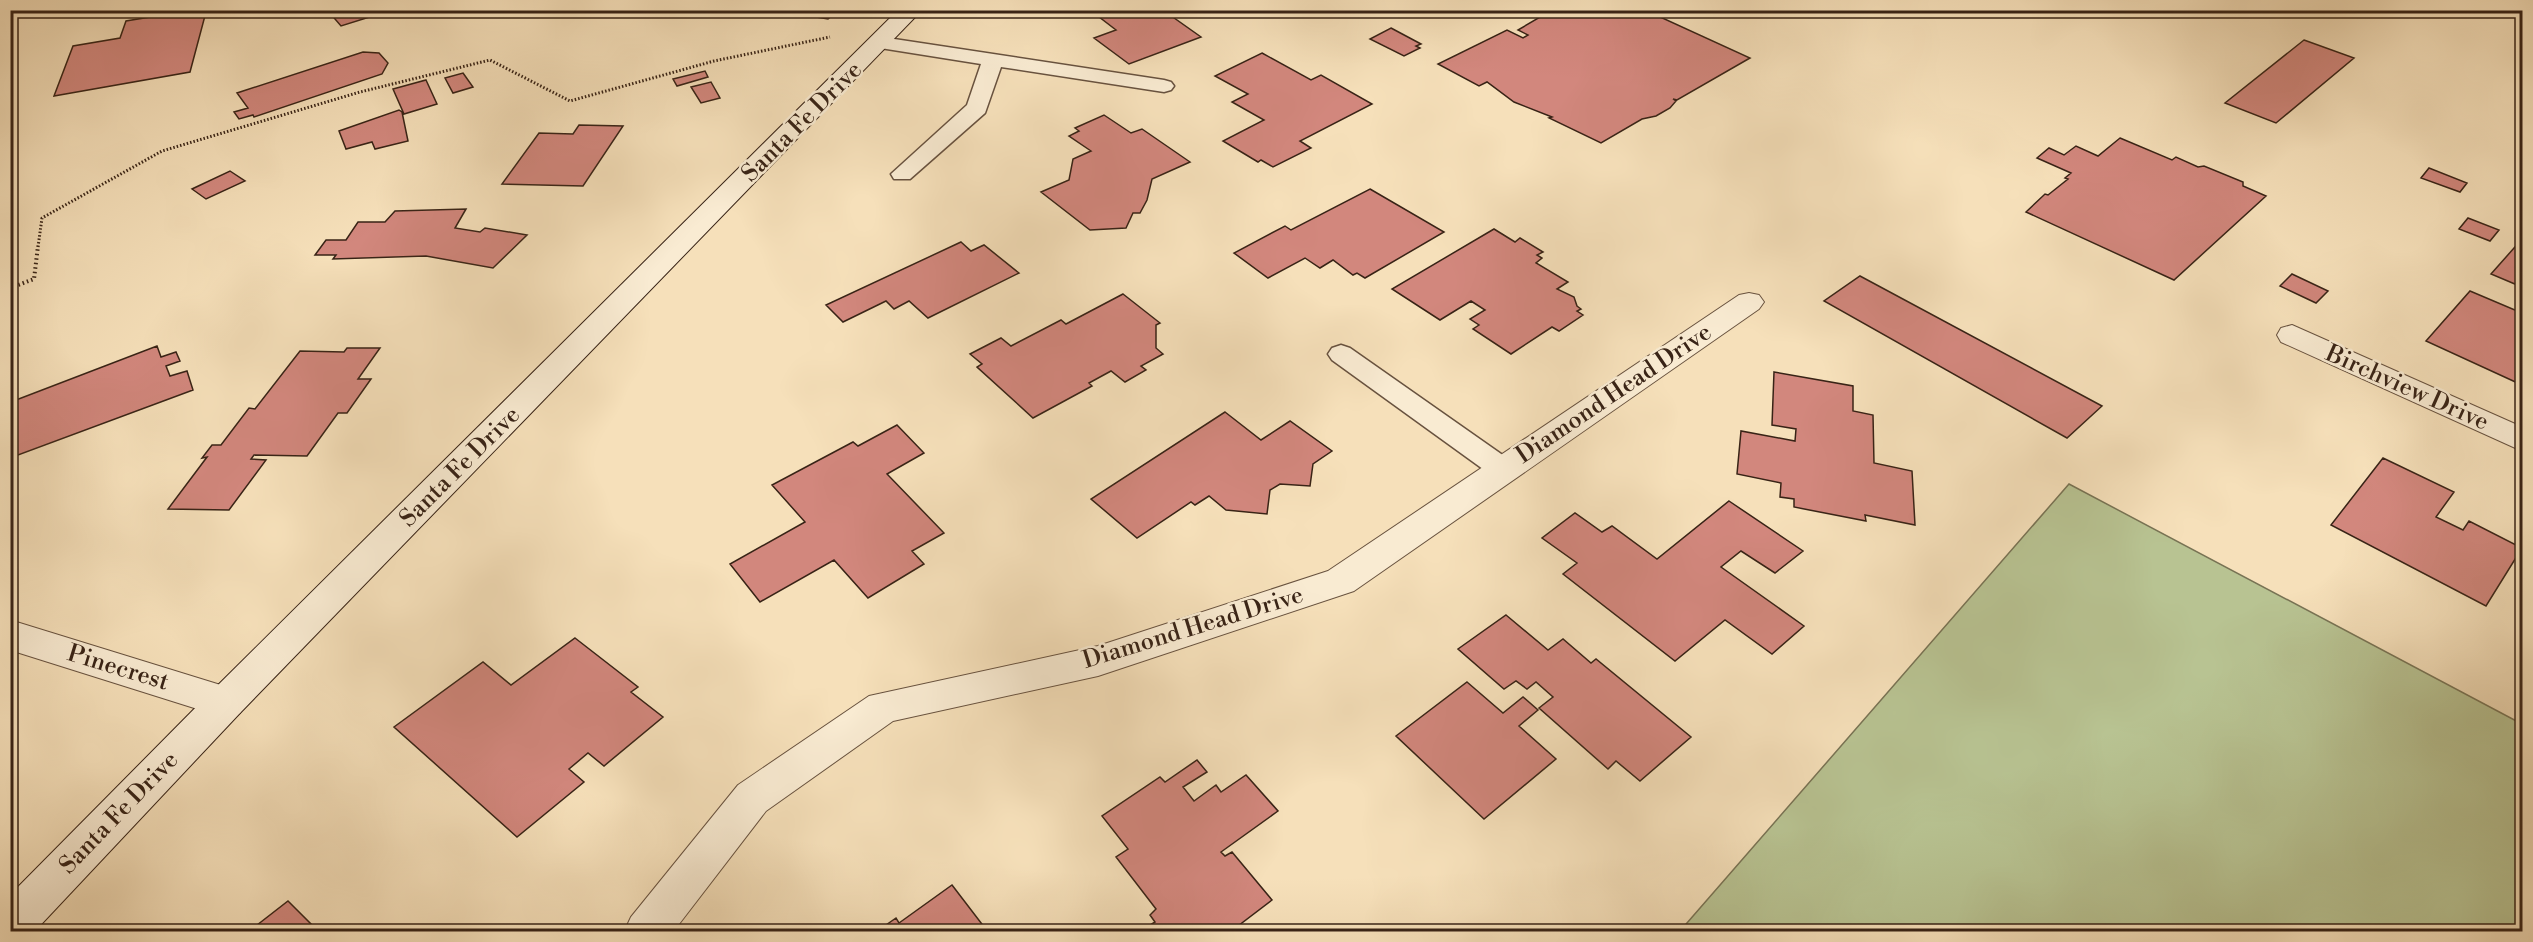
<svg xmlns="http://www.w3.org/2000/svg" width="2533" height="942" viewBox="0 0 2533 942" font-family="'Libre Bodoni',serif">
	<style>
		.green { fill: #b8c392; stroke: #787354; stroke-width: 1.5 }
		.building { fill: #d2877d; stroke: #382316; stroke-width: 1.5 }
		.lines { fill: none; stroke-linecap: round; stroke-linejoin: round }
		.service-casing { stroke: #68523f; stroke-width: 3 }
		.minor-casing { stroke: #68523f; stroke-width: 2 }
		.secondary-casing { stroke: #382316; stroke-width: 2 }
		.path-far1 { stroke: #382316; stroke-width: 3; stroke-dasharray: 1.5 2; stroke-linecap: butt }
		.path { stroke: #382316; stroke-width: 4; stroke-dasharray: 1.5 3; stroke-linecap: butt }
		.service { fill: #f9ebd2; fill-rule: evenodd }
		.minor { fill: #f9ebd2; fill-rule: evenodd }
		.secondary { fill: #f9ebd2; fill-rule: evenodd }
		.labels { text-anchor: middle; dominant-baseline: central; stroke-width: 5; stroke-linejoin: round; paint-order: stroke }
		.street-label { font-size: 24px; fill: #382316; stroke: #f9ebd2 }
	</style>
	<rect width="100%" height="100%" fill="#f6e0ba"/>
	<filter id="stains"><feTurbulence type="fractalNoise" baseFrequency=".00333" numOctaves="4"/><feColorMatrix values="0 0 0 0 .2 0 0 0 0 .09 0 0 0 0 .02 0 0 0 .5 -.17"/></filter>
	<radialGradient id="worn" r=".72"><stop offset=".6" stop-color="#630" stop-opacity="0"/><stop offset="1" stop-color="#630" stop-opacity=".3"/></radialGradient>
	<path class="green" d="M2069,484L2522,724V931H1680Z"/>
	<path class="building" d="M158,10H182L180,16L206,12L190,72L54,96L73,46L120,38L126,21L156,16Z
		M334,10H392L341,26L329,12Z
		M816,10H838L828,19L810,16Z
		M1090,10H1167L1173,14L1170,15L1201,37L1129,64L1094,38L1116,30Z
		M1552,10H1645L1750,58L1677,100L1673,99L1676,101L1670,108L1656,116L1642,119L1601,143L1549,118L1552,117L1514,102L1487,82L1479,86L1438,64L1507,30L1523,38L1528,35L1518,30Z
		M1391,28L1421,44L1416,46L1420,48L1404,56L1370,39Z
		M2304,40L2354,58L2276,123L2225,103Z
		M363,52L379,53L388,63L382,74L254,117L253,115L239,119L234,112L248,108L237,93Z
		M1262,53L1311,80L1321,75L1372,104L1300,141L1311,148L1273,167L1261,160L1258,162L1223,141L1264,120L1232,102L1248,94L1215,76Z
		M705,71L708,77L677,86L673,79Z
		M463,73L473,87L453,93L445,78Z
		M426,80L437,104L404,114L393,89Z
		M711,82L720,98L701,103L691,87Z
		M399,110L402,112L408,141L375,149L372,142L346,149L339,131Z
		M1104,115L1131,133L1142,129L1190,162L1152,179L1147,200L1140,213H1133L1126,228L1090,230L1041,192L1069,180L1073,159L1091,151L1069,136L1079,131L1075,128Z
		M579,125L623,126L583,186L502,184L539,133L573,134Z
		M2120,138L2172,160L2176,157L2198,167L2204,166L2243,182V186L2266,196L2174,280L2026,212L2045,194L2048,195L2068,179L2065,178L2071,173L2037,158L2049,148L2064,155L2076,146L2098,156Z
		M2429,168L2467,183L2460,192L2421,178Z
		M230,171L245,181L206,199L192,189Z
		M1370,189L1444,232L1365,278L1357,273L1353,275L1333,260L1320,268L1305,258L1268,278L1234,253L1285,226L1291,230Z
		M466,209L455,228L480,232L485,228L527,235L493,268L426,256L333,259L336,255H315L326,240H346L358,222H385L395,211Z
		M2468,218L2499,230L2490,241L2459,229Z
		M1494,229L1515,242L1520,238L1543,252L1537,255L1542,258L1536,263L1568,282L1557,289L1574,297L1577,306L1581,309L1577,311L1583,315L1559,331L1552,327L1511,354L1473,329L1479,325L1470,319L1485,310L1471,301L1440,320L1392,289Z
		M2522,239V287L2491,274Z
		M961,242L971,251L984,245L1019,273L928,318L909,301L894,309L886,301L843,322L826,305Z
		M2292,274L2328,291L2316,303L2280,286Z
		M1860,276L2102,406L2067,438L1824,301Z
		M2470,291L2522,313V385L2426,341Z
		M1123,294L1160,323L1156,325V348L1163,354L1141,366L1146,370L1125,382L1111,371L1089,383L1092,386L1033,418L977,367L982,364L970,354L1001,338L1011,346L1061,320L1066,324Z
		M157,346L161,357L176,352L180,361L166,366L170,376L187,371L193,390L10,458V408L17,405L16,400Z
		M347,348H380L358,379H371L347,413H338L307,456L254,455L251,459L266,460L229,510L168,509L207,457L202,458L212,445H221L249,408L255,409L300,351L344,352Z
		M1774,372L1853,386V411L1873,415L1874,463L1912,471L1915,525L1865,515L1866,521L1794,507V499L1780,497L1781,483L1737,474L1741,431L1795,441L1796,429L1772,425Z
		M1225,412L1261,440L1290,421L1332,451L1313,464L1310,486L1280,484L1270,490L1267,514L1226,510L1209,496L1195,505L1191,502L1137,538L1091,499Z
		M897,425L924,453L887,474L944,533L912,551L924,564L868,598L834,560L760,602L730,564L805,522L772,485L853,442L858,446Z
		M2383,458L2454,492L2436,517L2463,530L2469,521L2522,548L2486,606L2331,525Z
		M1729,501L1803,551L1775,573L1741,551L1721,567L1804,626L1772,654L1725,620L1675,661L1563,574L1577,563L1542,538L1575,513L1602,532L1612,526L1657,559Z
		M1506,615L1548,650L1563,639L1591,663L1596,659L1691,737L1640,781L1616,761L1608,769L1539,708L1553,697L1536,682L1527,689L1516,681L1504,689L1458,649Z
		M575,638L638,687L631,692L663,717L604,766L588,753L569,769L584,782L517,837L394,727L483,662L511,685Z
		M1467,682L1503,713L1523,697L1538,710L1519,726L1556,759L1484,819L1396,736Z
		M1197,760L1207,772L1183,787L1194,801L1216,785L1221,792L1246,775L1278,811L1221,852L1225,856L1232,852L1272,900L1230,932H1146L1144,929L1155,922L1150,915L1156,909L1116,857L1128,849L1102,816L1160,777L1165,782Z
		M952,885L988,932H876L896,918L899,923Z
		M288,901L313,926L309,929L311,932H248Z"/>
	<g class="lines">
		<defs>
			<path id="service" d="M881,37L1164,80L1171,82L1174,86L1171,90L1164,92L1001,67L985,113L910,179H894L891,174L967,105L981,64L874,47L871,43L874,39Z
				M1341,345L1350,348L1514,463L1518,470L1514,477L1504,480L1494,477L1332,360L1328,354L1332,348Z"/>
			<path id="minor" d="M1749,293L1759,295L1764,302L1759,309L1354,591L1098,676L893,721L766,811L673,932H624L631,917L738,785L869,696L1098,646L1328,571L1739,295Z
				M2292,325L2522,427V451L2281,342L2277,335L2281,328Z
				M10,620L240,691L245,702L240,713L226,718L10,650Z"/>
			<path id="secondary" d="M898,10H922L240,713L34,932H10V895L212,691Z"/>
		</defs>
		<use href="#service" class="service-casing"/>
		<use href="#minor" class="minor-casing"/>
		<use href="#secondary" class="secondary-casing"/>
		<path class="path-far1" d="M38,247L42,218L162,151L360,92L490,60L570,101L714,61L830,37"/>
		<path class="path" d="M10,288L34,279L38,246"/>
		<use href="#service" class="service"/>
		<use href="#minor" class="minor"/>
		<use href="#secondary" class="secondary"/>
	</g>
	<g class="labels">
		<g class="street-label">
			<text transform="translate(802 122) rotate(-45)">Santa Fe Drive</text>
			<text transform="translate(2407 388) rotate(24)">Birchview Drive</text>
			<text transform="translate(1614 394) rotate(-34)">Diamond Head Drive</text>
			<text transform="translate(460 467) rotate(-45)">Santa Fe Drive</text>
			<text transform="translate(1193 628) rotate(-17)">Diamond Head Drive</text>
			<text transform="translate(118 668) rotate(17)">Pinecrest</text>
			<text transform="translate(119 813) rotate(-46)">Santa Fe Drive</text>
		</g>
	</g>
	<rect width="2533" height="942" fill="none" stroke="#f6e0ba" stroke-width="36"/>
	<rect x="12" y="12" width="2509" height="918" fill="none" stroke="#382316" stroke-width="3"/>
	<rect x="18" y="18" width="2497" height="906" fill="none" stroke="#382316" stroke-width="1.5"/>
	<rect width="100%" height="100%" filter="url(#stains)"/>
	<rect width="100%" height="100%" fill="url(#worn)"/>
</svg>
